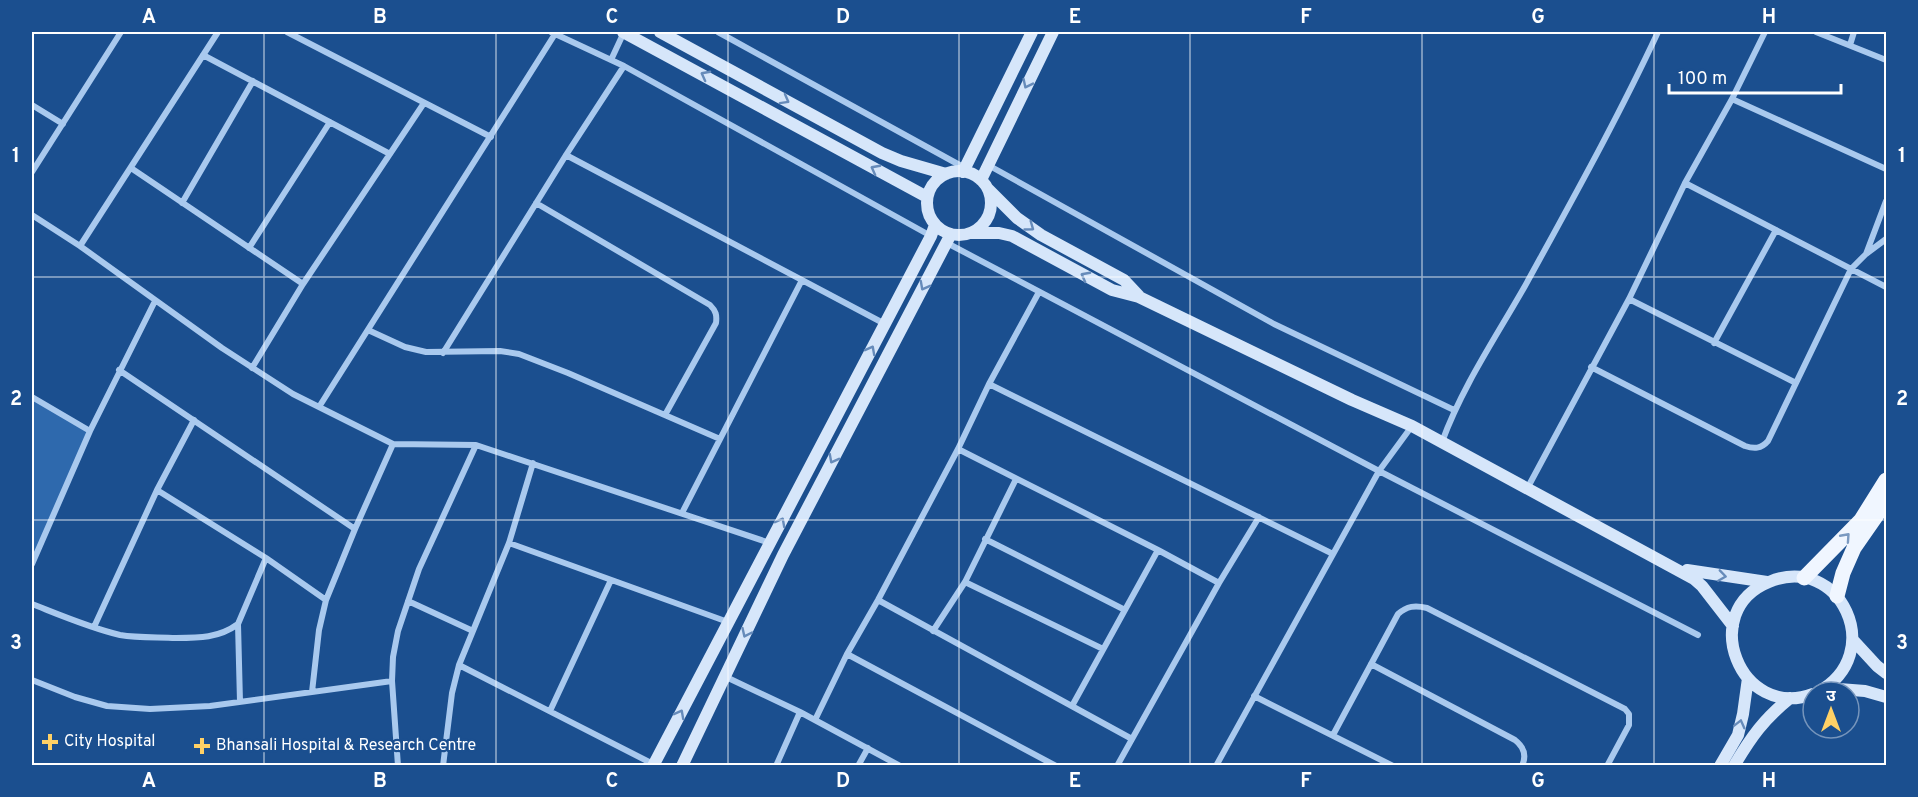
<svg xmlns="http://www.w3.org/2000/svg" width="1918" height="797" viewBox="0 0 1918 797" font-family="Overpass,'Noto Sans Devanagari',sans-serif">
	<style>
		.green { fill: #2e69ad }
		.lines { fill: none; stroke-linecap: round; stroke-linejoin: round }
		.street { stroke: #a9c9ee; stroke-width: 6 }
		.secondary { stroke: #d6e6fa; stroke-width: 12 }
		.primary { stroke: #f0f6ff; stroke-width: 15 }
		.oneway { stroke: #668bba }
		.oneway2 { stroke: #7b9ac1 }
		.grid { fill: none; stroke: #fff; stroke-width: 1.5; stroke-opacity: 0.55 }
		.poi-dot { fill: #ffd166; stroke: #1b4f8f; stroke-width: 2 }
		.labels { text-anchor: middle; dominant-baseline: central; stroke-width: 4.5; stroke-linejoin: round; paint-order: stroke }
		.poi-label { font-size: 16px; fill: #fff; stroke: #1b4f8f; text-anchor: start }
		.neatline { fill: none; stroke: #fff; stroke-width: 2 }
		.grid-label { font-size: 20px; text-anchor: middle; font-weight: bold; fill: #fff }
	</style>
	<rect width="100%" height="100%" fill="#1b4f8f"/>
	<path class="green" d="M32,397L90,431L32,560Z"/>
	<g class="lines">
		<path class="street" d="M287,32L491,137
			M551,32L624,66L931,236
			M718,32L965,168
			M1816,32L1886,60
			M1850,45L1854,32
			M203,55L390,154
			M611,60L624,32
			M1732,99L1886,169
			M32,105L63,124
			M566,155L885,324
			M988,165L1274,324L1454,410
			M131,168L303,284
			M32,172L121,32
			M1685,183L1886,287
			M182,203L253,81
			M536,203L710,305C716,311 717,315 716,323L665,415
			M32,215L80,246L222,348L293,394L393,444L476,445L770,543
			M947,243L1379,471L1698,635
			M80,246L218,32
			M249,248L330,122
			M1866,254L1886,201
			M1629,299L1796,383
			M368,330L405,347L426,352L500,351L519,354L568,373L720,439
			M1714,343L1776,230
			M443,353L566,155L624,66
			M1591,367L1745,446C1754,449 1761,449 1768,441L1851,269L1866,254L1886,239
			M252,368L303,284L424,103
			M119,370L355,529
			M989,384L1333,554
			M32,397L90,431
			M319,407L555,34
			M1442,442C1462,387 1496,337 1525,286C1571,202 1618,118 1658,32
			M958,449L1158,550L1219,583
			M1528,487L1629,299L1685,183L1732,99L1765,32
			M157,490L266,558L326,600
			M682,513L802,280
			M985,539L1125,610
			M509,543L728,622
			M32,564L90,431L155,301
			M965,582L1103,649
			M878,600L1132,739
			M408,601L473,631
			M32,604C60,615 90,628 120,635C138,638 157,637 176,638C199,638 219,638 238,624L266,558
			M238,624L240,702
			M94,627L157,490L194,420
			M933,631L965,582L1016,479
			M847,654L1056,766
			M1371,664L1515,740C1524,747 1527,755 1522,766
			M459,665L653,764
			M726,677L800,712L900,766
			M32,680L75,697L107,706L150,709L210,706L392,681
			M312,692L319,630L326,600L355,529L393,444
			M1254,696L1393,766
			M1072,706L1158,550
			M550,711L611,580
			M815,720L847,654L878,600L958,449L989,384L1039,292
			M1333,735L1398,614C1407,606 1415,605 1427,608L1625,709L1629,714V725L1607,766
			M398,766L392,681L393,657L398,631L419,569L476,445
			M443,766L452,693L459,665L509,543L533,463
			M776,766L800,712
			M858,766L868,748
			M1117,766L1219,583L1259,517
			M1216,766L1379,471L1412,426"/>
		<path class="secondary" d="M623,32L927,197
			M660,32L882,153L901,161L946,174
			M927 203a32 32 0 1 1 64 0a32 32 0 1 1-64 0Z
			M963,172L1032,32
			M981,180L1053,32
			M988,189L1017,218L1041,235L1124,280L1139,296
			M971,233H999L1012,236L1112,290L1139,297L1352,400L1412,426L1694,579L1702,586L1733,626
			M1687,570L1767,582
			M1853,640L1877,666L1886,673
			M1826,688L1865,691L1886,697
			M1813,694C1740,721 1697,611 1769,582C1840,552 1888,654 1818,692
			M653,766L931,236L935,225
			M682,766L783,555L951,234
			M1720,766L1738,735L1743,714L1748,678
			M1734,766C1751,737 1764,719 1790,698"/>
		<path class="primary" d="M1804,578L1861,520L1886,480
			M1837,596L1843,573L1854,548L1886,502"/>
	</g>
	<defs><path id="oneway-chevron" d="M-2-3.5L2.5 0L-2 3.5" fill="none" stroke-width="1.6" stroke-linecap="round" stroke-linejoin="round" transform="scale(1.5)"/></defs>
	<g class="oneway">
		<use href="#oneway-chevron" transform="translate(705 75) rotate(-152)"/>
		<use href="#oneway-chevron" transform="translate(1027 84) rotate(116)"/>
		<use href="#oneway-chevron" transform="translate(785 100) rotate(29)"/>
		<use href="#oneway-chevron" transform="translate(875 169) rotate(-152)"/>
		<use href="#oneway-chevron" transform="translate(1030 227) rotate(36)"/>
		<use href="#oneway-chevron" transform="translate(1085 276) rotate(-152)"/>
		<use href="#oneway-chevron" transform="translate(924 286) rotate(118)"/>
		<use href="#oneway-chevron" transform="translate(871 350) rotate(-62)"/>
		<use href="#oneway-chevron" transform="translate(833 459) rotate(118)"/>
		<use href="#oneway-chevron" transform="translate(781 522) rotate(-62)"/>
		<use href="#oneway-chevron" transform="translate(1722 576) rotate(8)"/>
		<use href="#oneway-chevron" transform="translate(746 633) rotate(115)"/>
		<use href="#oneway-chevron" transform="translate(680 714) rotate(-62)"/>
		<use href="#oneway-chevron" transform="translate(1740 724) rotate(-76)"/>
	</g>
	<use class="oneway2" href="#oneway-chevron" transform="translate(1846 537) rotate(-48)"/>
	<path class="grid" d="M264,32V766M496,32V766M728,32V766M959,32V766M1190,32V766M1422,32V766M1654,32V766M32,277H1886M32,520H1886"/>
	<g class="poi-dot">
		<path d="M47 733h6v6h6v6h-6v6h-6v-6h-6v-6h6z"/>
		<path d="M199 737h6v6h6v6h-6v6h-6v-6h-6v-6h6z"/>
	</g>
	<g class="labels">
		<g class="poi-label">
			<text x="64" y="742">City Hospital</text>
			<text x="216" y="746">Bhansali Hospital &amp; Research Centre</text>
		</g>
	</g>
	<rect width="1918" height="797" fill="none" stroke="#1b4f8f" stroke-width="66"/>
	<g transform="translate(1831 710)"><circle r="28" fill="#1b4f8f" stroke="#7695bc" stroke-width="1.5"/>
	<path d="M0-4.5L10 22L0 15L-10 22Z" fill="#ffd166"/>
	<text y="-9" font-size="16" font-weight="bold" text-anchor="middle" fill="#ffffff">उ</text>
	</g>
	<path d="M1669 84v9h172v-9" fill="none" stroke="#ffffff" stroke-width="3"/>
	<text x="1678" y="84" font-size="18" fill="#ffffff" stroke="#1b4f8f" stroke-width="4.5" paint-order="stroke">100 m</text>
	<rect x="33" y="33" width="1852" height="731" class="neatline"/>
	<g class="grid-label">
		<text x="149" y="23">A</text>
		<text x="380" y="23">B</text>
		<text x="612" y="23">C</text>
		<text x="843" y="23">D</text>
		<text x="1075" y="23">E</text>
		<text x="1306" y="23">F</text>
		<text x="1538" y="23">G</text>
		<text x="1769" y="23">H</text>
		<text x="16" y="162">1</text>
		<text x="1902" y="162">1</text>
		<text x="16" y="405">2</text>
		<text x="1902" y="405">2</text>
		<text x="16" y="649">3</text>
		<text x="1902" y="649">3</text>
		<text x="149" y="787">A</text>
		<text x="380" y="787">B</text>
		<text x="612" y="787">C</text>
		<text x="843" y="787">D</text>
		<text x="1075" y="787">E</text>
		<text x="1306" y="787">F</text>
		<text x="1538" y="787">G</text>
		<text x="1769" y="787">H</text>
	</g>
</svg>
